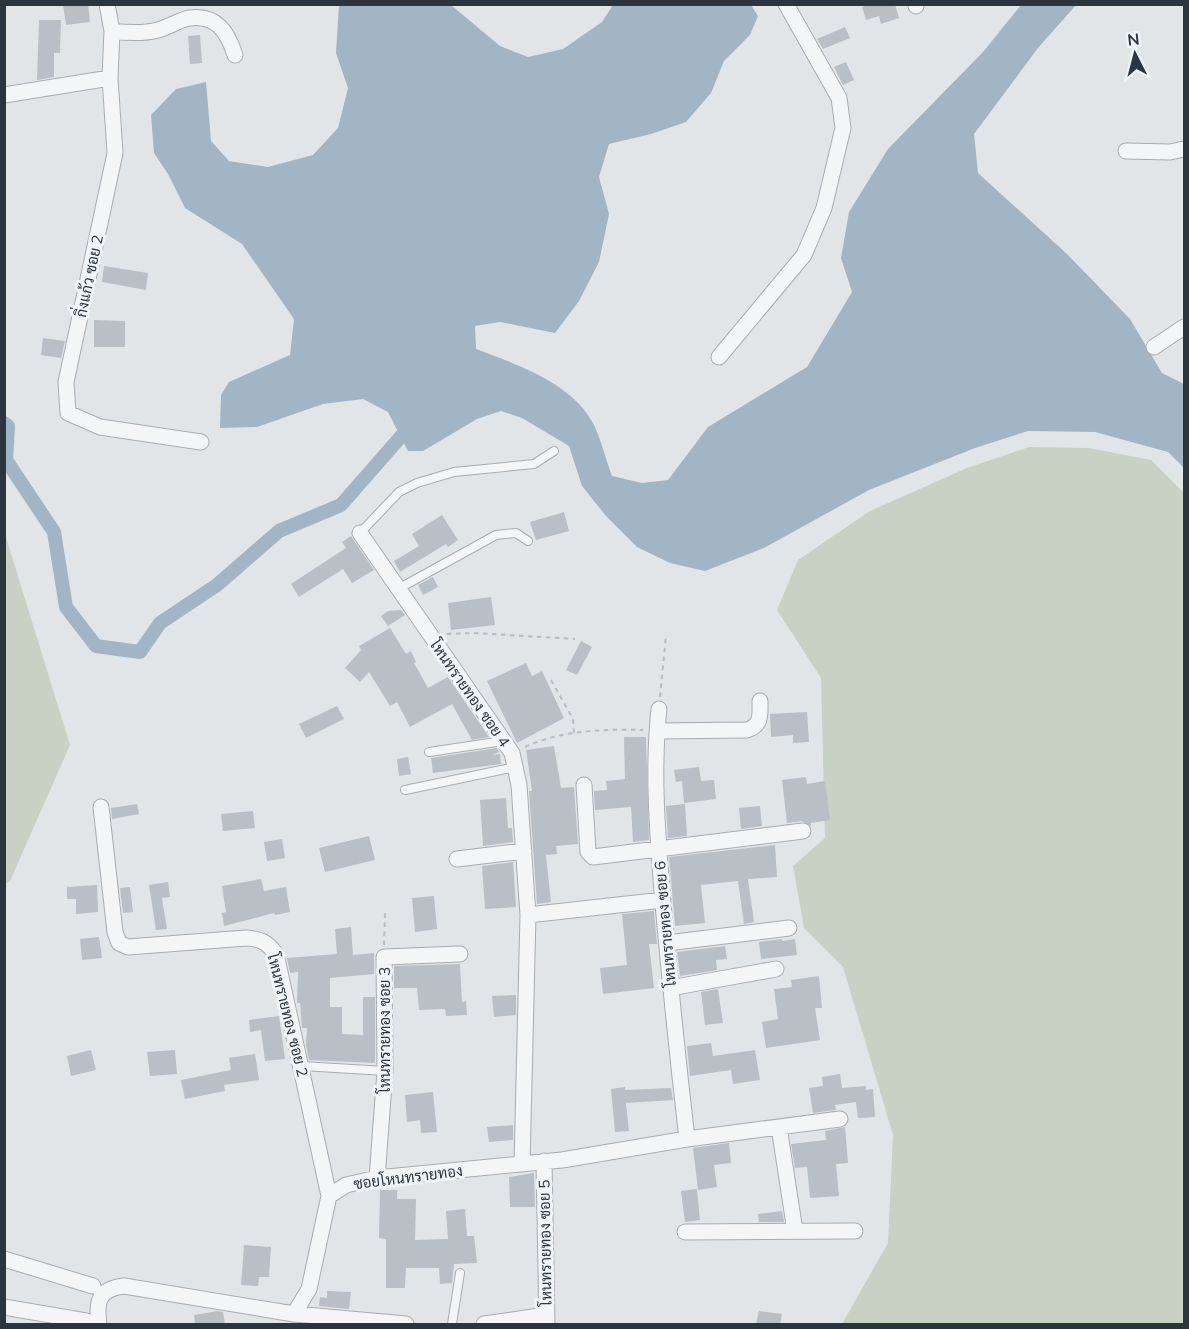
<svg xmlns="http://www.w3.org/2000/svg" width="1189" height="1329" viewBox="0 0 1189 1329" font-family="Mulish,Sarabun,sans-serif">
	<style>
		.green { fill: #c8d1c4 }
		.water { fill: #a1b5c4 }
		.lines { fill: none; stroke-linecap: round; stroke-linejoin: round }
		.canal { stroke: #a1b5c4; stroke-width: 14 }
		.building { fill: #b9bfc5 }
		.service-casing { stroke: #a8acb2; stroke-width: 10 }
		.minor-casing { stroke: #a8acb2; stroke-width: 17 }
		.path { stroke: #b8bbc0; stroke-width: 2; stroke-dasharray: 4.5 4.5; stroke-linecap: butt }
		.service { stroke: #f4f5f7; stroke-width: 8 }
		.minor { stroke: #f4f5f7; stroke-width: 15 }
		.labels { text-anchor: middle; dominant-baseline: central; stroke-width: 6; stroke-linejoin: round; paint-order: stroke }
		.street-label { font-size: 15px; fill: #2c343e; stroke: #f1f4f6 }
	</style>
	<rect width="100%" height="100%" fill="#e2e5e8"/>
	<path class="green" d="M1029,447L1089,448L1151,460L1184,493V1324H842L888,1243L893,1135L843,967L804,928L793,866L825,838L821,678L777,610L798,560L870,511L967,468Z
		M5,534L70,745L10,881L5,884Z"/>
	<path class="water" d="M339,5H451L500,46L528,57L563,49L602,22L613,5H751L758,16L750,35L724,61L711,93L686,122L651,134L609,144L599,177L609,214L599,262L579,301L555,333L500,322L475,326L476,349C518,365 574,383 595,427C602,443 606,460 612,476L642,483L668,480L708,427L807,367L852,292L841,258L849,212L888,149L983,52L1021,5H1076L1038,48L974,134L978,173L1067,254L1130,319L1162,373L1184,384V468L1168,452L1095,432L1028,431L975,448L869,490L764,548L705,571L670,563L637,547L606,516L582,486L569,446L522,418L501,411L477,419L423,451H408L388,412L363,399L323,404L257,427L220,428L221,395L229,382L290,355L294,319L242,244L185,208L168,174L154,153L151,115L176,89L206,82L211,141L229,161L268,167L313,155L338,128L348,88L336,53Z"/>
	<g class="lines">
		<path class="canal" d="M4,423L8,426L6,460L54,532L66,607L96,646L140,652L160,623L217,585L279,531L341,505L411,425"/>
	</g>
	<path class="building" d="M63,4H88L90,22L66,25Z
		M870,4H895L899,18L881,24L879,16L866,20L862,7Z
		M39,20H61L60,53H54V77L38,80H37Z
		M845,27L850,38L823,49L817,39Z
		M200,35L202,63L190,64L188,36Z
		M846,62L854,80L843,85L834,67Z
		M104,266L148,273L146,290L102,282Z
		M94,320L125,321V347H94Z
		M43,338L65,341L61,358L41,355Z
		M564,512L569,531L536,540L530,522Z
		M442,515L458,540L448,547L446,544L400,572L394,561L419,546L412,534Z
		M351,536L374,570L352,583L343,569L299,597L291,584L346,548L342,542Z
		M433,577L438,587L423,595L418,585Z
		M491,597L495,625L451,630L448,603Z
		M401,610L405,615L388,626L381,616L388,611Z
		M390,628L406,654L411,651L416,662L414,663L428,688L448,677L489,737L472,740L452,704L410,727L397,702L390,706L369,672L360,682L345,668L361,650L359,646Z
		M581,641L592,647L577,675L566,670Z
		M526,663L532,676L542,671L564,718L517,743L487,681Z
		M337,706L344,719L306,738L299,724Z
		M807,712L809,742L793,743V735L771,737L770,714Z
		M624,737H646L649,840L633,842L631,807L595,810L594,791L607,790L606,781L625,779Z
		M554,746L561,788L574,787L578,844L556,846L557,854L546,855L551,902L537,904L529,791H532L526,750Z
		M497,748L499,752L492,755L500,754L501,764L433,773L431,758Z
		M408,757L411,774L399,776L397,759Z
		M699,767L701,781L714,780L716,799L684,803L682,781L676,782L674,770Z
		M806,777L807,784L825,781L830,820L811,823V826L802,821L787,823L782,780Z
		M506,798L508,828H512L513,842L483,846L480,800Z
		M137,804L139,814L112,819L111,808Z
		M685,804L687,836L668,838L666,806Z
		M760,806L762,826L741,829L739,808Z
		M253,811L255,828L223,831L221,814Z
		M369,836L375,860L325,872L319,848Z
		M282,839L285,858L267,861L264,842Z
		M775,845L777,877L748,879L754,922L744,924L738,881L701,885L705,923L675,926L669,857Z
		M513,862L516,907L485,909L482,866Z
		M261,879L264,891L286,887L290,912L275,915L274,913L224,926L222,913L226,912L222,886Z
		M168,882L170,897L162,898L167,929L156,930L149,885Z
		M97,885L98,912L76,914V899H67V887Z
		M130,887L133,912L123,913L120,888Z
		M434,896L437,929L415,932L412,898Z
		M654,911L657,944H649L654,988L603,994L600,968L627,965L622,914Z
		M351,927L353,955L374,953V974L330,978V1007H342V1034L363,1035V997H375V1063L309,1060L306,1046L307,1028H302L300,1003H297L298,972L290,973L287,958L337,954L335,929Z
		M99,937L102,958L82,960L80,939Z
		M782,939V941L795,939L797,955L761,959L759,942Z
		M725,946L727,959L716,960L717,970L680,976L677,952Z
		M460,964L462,1002L466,1001L467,1015L446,1016L445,1009L419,1010L417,988H394V966Z
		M819,976L822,1008H815L820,1040L766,1048L762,1022L778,1019L774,989L792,987L791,980Z
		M718,989L723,1023L705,1025L701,992Z
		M516,995V1015L494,1017L492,996Z
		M279,1016L285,1059L265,1061L261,1030L250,1032L249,1020Z
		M711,1043L713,1056L755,1050L760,1080L733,1084L731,1070L690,1076L687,1046Z
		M91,1050L96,1070L71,1076L67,1056Z
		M175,1050L177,1074L150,1076L147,1052Z
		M255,1054L259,1080L224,1085L225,1091L185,1099L181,1080L231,1070L229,1058Z
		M840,1074L842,1088L866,1086V1090L873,1089L875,1117L858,1118L856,1102L835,1105L836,1110L813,1113L809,1088L823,1086L822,1077Z
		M625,1087V1090L671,1088L673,1100L626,1103L629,1131L615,1132L611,1089Z
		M433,1092L437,1132L421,1133L420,1120L407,1122L405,1095Z
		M513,1125V1140L489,1142L487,1127Z
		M845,1127L848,1163L836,1164L839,1196L810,1198L807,1167L795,1168L791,1144L826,1140L825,1131Z
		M729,1143L731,1163L714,1165L717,1187L698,1190L693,1148Z
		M534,1173L535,1207H510L509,1177Z
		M697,1189L700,1220L685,1222L681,1191Z
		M380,1190H397V1199H416L415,1240L448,1239L446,1211L465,1209L467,1236H474L477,1263L454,1264L452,1283L440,1284L439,1268H406L405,1288H386V1239L379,1238Z
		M782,1211L784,1222H759L758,1214Z
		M244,1245L271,1247L269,1277H259L258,1286L241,1285Z
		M327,1291L351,1292L349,1309L319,1306L320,1297L327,1298Z
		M217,1311L223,1312L225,1324H195L194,1315Z
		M759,1311L782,1314L780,1324H756Z"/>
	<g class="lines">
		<defs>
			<path id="service" d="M360,533L399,492L417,483L454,472L534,464L554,451
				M398,589L496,535L516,533L528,541
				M429,752L503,741
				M405,790L515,767
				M302,1066L385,1071
				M452,1324L460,1273"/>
			<path id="minor" d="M107,4L112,31L110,78L115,153L66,382L68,413L100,427L201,442
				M916,4V6
				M112,31C128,33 143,34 158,30C169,27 179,20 189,18C217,14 228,33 235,55
				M4,95L110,78
				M1126,151L1170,152L1184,149
				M1154,347L1184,327
				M719,357L804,255L824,208L843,128L839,98L786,4
				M360,533L512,753L519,785L528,915L522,1164
				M659,709C652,774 658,839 663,904C670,983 678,1061 687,1139
				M657,731L747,730C762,725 760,715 760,701
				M584,785L588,852L593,857L803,831
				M101,807L115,932L119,943L128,947L246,938C261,939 267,942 276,954L329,1196
				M457,859L524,851
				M528,915L663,900
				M667,943L789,928
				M670,988L776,969
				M779,1127L795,1231
				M544,1161L547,1324
				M377,1178L385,1071L384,957L460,954
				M685,1232L855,1231
				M4,1259L93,1286
				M4,1307L86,1321
				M294,1314L309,1289L329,1196L346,1185L377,1178L562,1160L687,1139L840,1119
				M99,1324C96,1302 98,1289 124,1286L294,1314L406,1324
				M484,1324L546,1315"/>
		</defs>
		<use href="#service" class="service-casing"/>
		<use href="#minor" class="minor-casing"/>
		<path class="path" d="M447,634L474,633L575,639
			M551,680L573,719L574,734
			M660,697L666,635
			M525,747C561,730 604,729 643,730
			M384,945L385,913"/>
		<use href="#service" class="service"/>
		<use href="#minor" class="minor"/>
	</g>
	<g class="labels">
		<g class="street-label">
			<text transform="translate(89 276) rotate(-78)">กิ่งแก้ว ซอย 2</text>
			<text transform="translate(470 693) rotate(55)">โหนทรายทอง ซอย 4</text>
			<text transform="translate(665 924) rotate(-95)">โหนทรายทอง ซอย 6</text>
			<text transform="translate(288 1015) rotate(76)">โหนทรายทอง ซอย 2</text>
			<text transform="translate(384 1030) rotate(-90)">โหนทรายทอง ซอย 3</text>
			<text transform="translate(408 1177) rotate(-7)">ซอยโหนทรายทอง</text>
			<text transform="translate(545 1243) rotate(-91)">โหนทรายทอง ซอย 5</text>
		</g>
	</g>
	<rect width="1189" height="1329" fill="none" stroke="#2c343e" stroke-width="12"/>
	<g transform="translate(1135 54) rotate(354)" stroke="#f1f4f6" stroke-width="4.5" paint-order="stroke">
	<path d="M0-4.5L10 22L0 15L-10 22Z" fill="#2c343e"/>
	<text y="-9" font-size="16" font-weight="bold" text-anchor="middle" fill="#2c343e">N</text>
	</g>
</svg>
